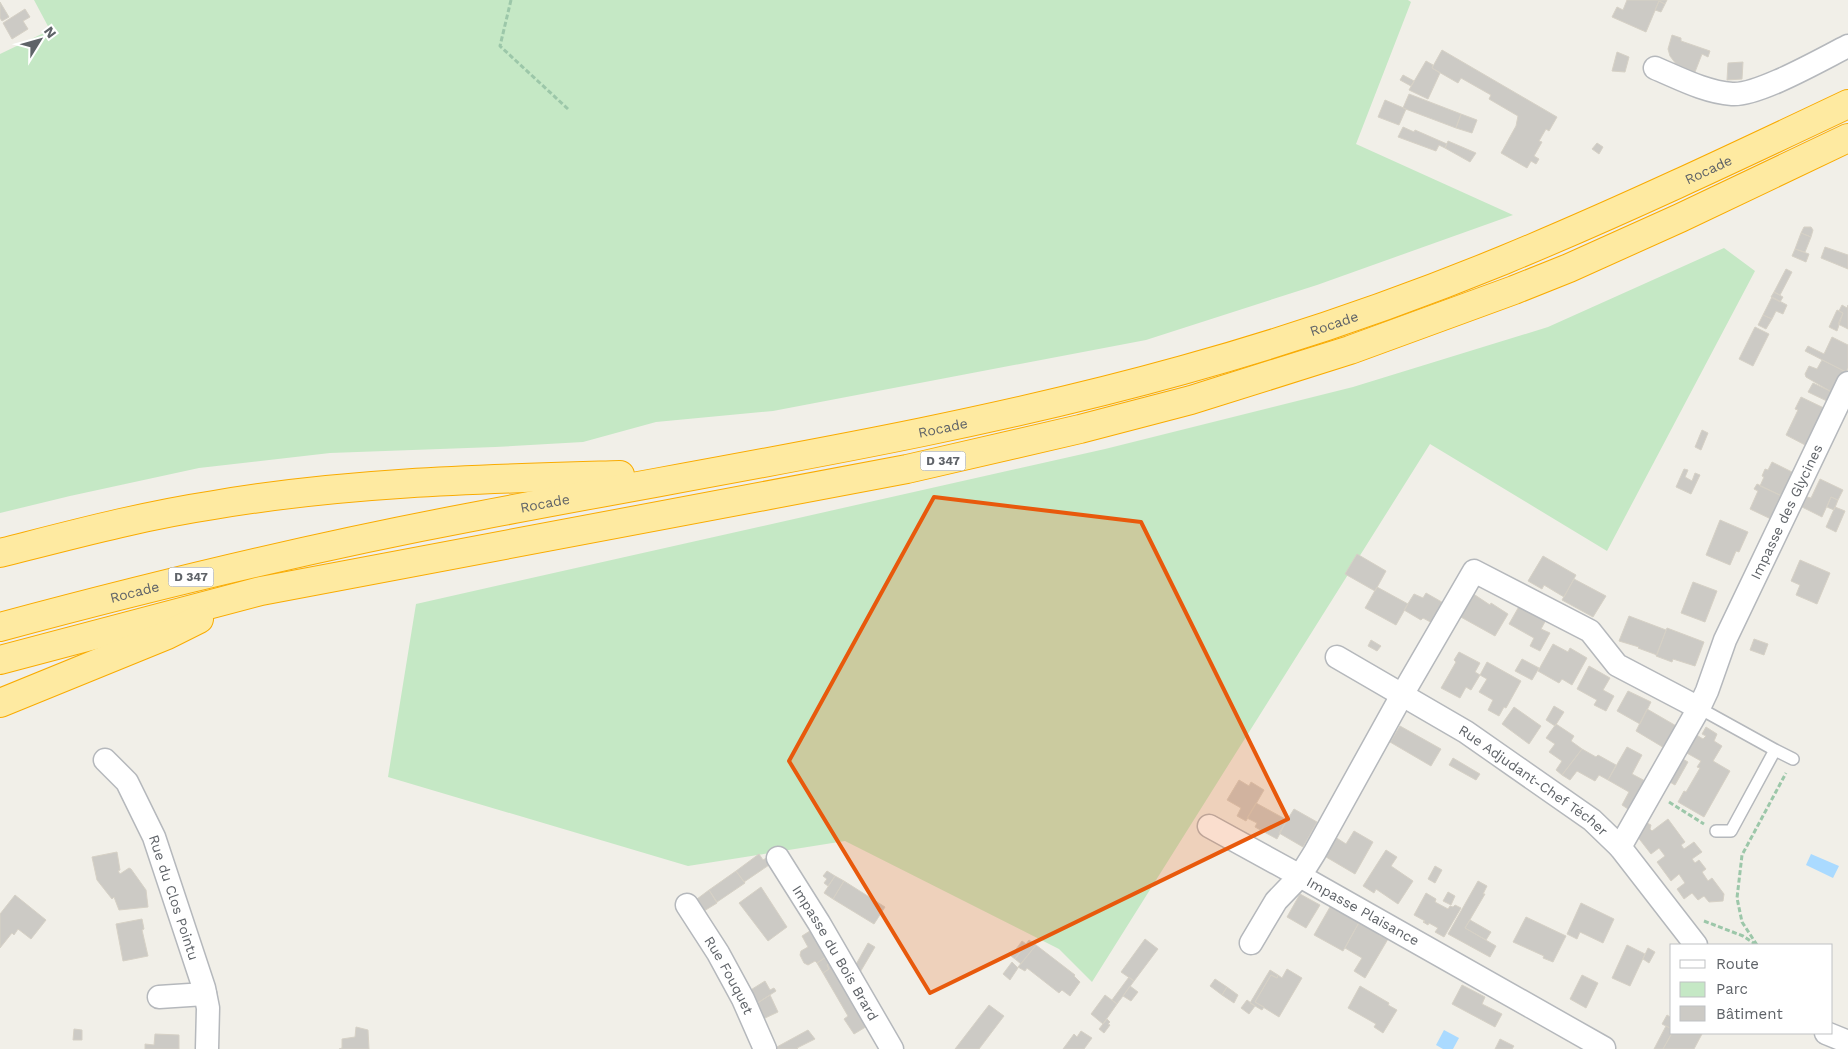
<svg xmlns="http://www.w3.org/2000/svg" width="1848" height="1049" viewBox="0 0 1848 1049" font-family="'Work Sans',sans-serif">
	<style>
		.green { fill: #c5e8c5 }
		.water { fill: #aadaff }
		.building { fill: #cccac5; stroke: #d6d1c6 }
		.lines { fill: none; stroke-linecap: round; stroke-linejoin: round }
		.service-casing { stroke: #b5b8bc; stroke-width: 14 }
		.minor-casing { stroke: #b5b8bc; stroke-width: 25 }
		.trunk-casing { stroke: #f9ab00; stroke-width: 30 }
		.path { stroke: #9cc7a9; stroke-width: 3; stroke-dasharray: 5 2.5; stroke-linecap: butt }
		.service { stroke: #fff; stroke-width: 11 }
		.minor { stroke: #fff; stroke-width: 22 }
		.trunk { stroke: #feeaa1; stroke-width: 28 }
		.marked { fill: #e8590c; fill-opacity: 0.2; stroke: #e8590c; stroke-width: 4; stroke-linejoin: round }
		.labels { text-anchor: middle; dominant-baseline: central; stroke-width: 5; stroke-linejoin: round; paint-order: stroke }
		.shield { fill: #fff; stroke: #8f9295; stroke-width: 1 }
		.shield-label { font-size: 12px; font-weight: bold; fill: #5f6368 }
		.street-label { font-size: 14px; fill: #5f6368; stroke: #fff }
	</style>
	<rect width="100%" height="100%" fill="#f1efe8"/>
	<path class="green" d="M34,0H1408L1411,2L1356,144L1513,215L1317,285L1146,340L773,411L656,422L583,442L495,447L330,453L199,468L70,496L0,513V54L50,30Z
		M1724,248L1755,271L1607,551L1430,444L1092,982L1059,949L845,841L688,866L388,777L416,604L1105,449L1353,387L1548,327Z"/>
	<path class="water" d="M1811,854L1839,866L1833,878L1806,865Z
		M1444,1030L1459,1038L1453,1049H1443L1436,1045Z"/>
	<path class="building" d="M1627,0H1667L1665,4L1659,1L1646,32L1612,17L1617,7L1623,10Z
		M1659,1L1665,4L1661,12L1655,10Z
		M0,2L9,17L2,21L0,18Z
		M25,9L30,17L23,21L28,29L12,39L3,23Z
		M1672,35L1681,38V41L1710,51L1708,57L1702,54L1695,72L1676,64L1670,56L1668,49Z
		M1442,50L1557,117L1549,131L1546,129L1539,141L1542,142L1534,156L1539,159L1536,164L1531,161L1527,168L1501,153L1516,126L1518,116L1489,99L1491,95L1461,78L1458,83L1432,68Z
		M1617,52L1629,57L1625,72L1612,71Z
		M1426,61L1433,65L1432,68L1440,73L1428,99L1409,90Z
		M1743,62L1742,79L1727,80L1728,63Z
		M1403,75L1414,81L1411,86L1400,80Z
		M1409,94L1461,114L1456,128L1403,108Z
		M1385,100L1406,109L1399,125L1378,117Z
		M1461,114L1477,120L1472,133L1456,128Z
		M1403,127L1414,132L1415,130L1447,144L1445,148L1439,145L1436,151L1398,137Z
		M1448,141L1476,153L1470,162L1445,148Z
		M1597,143L1603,147L1599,154L1592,149Z
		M1804,227H1811L1813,230L1811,237L1801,233Z
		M1801,233L1811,237L1805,252L1795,249Z
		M1825,247L1848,255V269L1821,258Z
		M1795,249L1809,254L1806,262L1792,256Z
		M1786,269L1792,272L1780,295L1774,292Z
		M1774,292L1783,297L1780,302L1771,297Z
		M1772,297L1787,305L1783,314L1776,311L1772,319L1763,315Z
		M1842,305L1847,308L1848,305V329L1838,324L1843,313L1839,311Z
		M1837,310L1843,313L1837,331L1829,327Z
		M1763,315L1772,319L1766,329L1758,325Z
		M1755,327L1769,334L1753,366L1739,359Z
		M1832,337L1848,345V368L1846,372L1805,351L1808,346L1824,354Z
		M1822,360L1846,372L1835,394L1806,377L1805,374L1809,366L1817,369Z
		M1813,383L1834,393L1829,402L1808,392Z
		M1801,397L1828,410L1809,447L1786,435L1798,410L1795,409Z
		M1702,430L1708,433L1701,450L1695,447Z
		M1772,462L1796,474L1784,497L1760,486L1764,477L1762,476L1765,469L1768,470Z
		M1684,469L1688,470L1685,477L1692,481L1695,473L1700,475L1691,494L1676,487Z
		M1820,479L1843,490L1838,500L1831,497L1822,517L1802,507L1807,497L1811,498Z
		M1757,484L1784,497L1773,520L1750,509L1758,491L1754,489Z
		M1831,497L1838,500L1834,510L1827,507Z
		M1835,507L1845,511L1836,532L1826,527Z
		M1720,520L1748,532L1739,552L1736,551L1730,565L1706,555Z
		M1357,554L1386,571L1375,591L1345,574Z
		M1543,556L1576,575L1564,597L1544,585L1542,589L1528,581Z
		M1800,560L1830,573L1817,604L1796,595L1800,585L1791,581Z
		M1574,579L1606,596L1593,617L1562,600Z
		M1693,582L1717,591L1705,622L1681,613Z
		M1377,587L1408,604L1396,625L1365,608Z
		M1426,593L1447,605L1436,625L1423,618L1421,620L1404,610L1414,594L1423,598Z
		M1472,593L1490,605L1491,603L1508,614L1495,636L1459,616Z
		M1521,603L1547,618L1541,629L1550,633L1540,651L1530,646L1534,638L1509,624Z
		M1629,616L1666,630L1657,655L1638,648L1639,647L1619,641Z
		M1667,628L1704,642L1695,666L1673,659L1672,662L1656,656Z
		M1754,639L1768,644L1764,655L1750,650Z
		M1371,640L1381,646L1377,651L1368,646Z
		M1553,644L1568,652L1570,648L1587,658L1572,685L1562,679L1559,683L1538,671Z
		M1459,652L1480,663L1475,672L1480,675L1471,690L1466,687L1460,698L1441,688L1456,662L1454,660Z
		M1522,659L1539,668L1532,680L1515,671Z
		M1487,662L1521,681L1506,708L1504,707L1499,716L1488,710L1493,700L1479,692L1487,679L1480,675Z
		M1589,666L1610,678L1603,690L1614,696L1606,711L1594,705L1597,700L1577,689Z
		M1628,691L1651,702L1640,724L1617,711Z
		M1554,706L1564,712L1555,726L1546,720Z
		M1514,707L1541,726L1529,744L1502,724Z
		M1647,709L1678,727L1666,749L1636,731Z
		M1556,724L1574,736L1571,741L1582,749L1562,775L1556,770L1562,761L1549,752L1555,744L1546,738Z
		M1400,726L1441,749L1431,766L1390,742Z
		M1706,727L1717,734L1714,741L1722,746L1713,761L1730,771L1704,817L1678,802L1684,791L1686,792L1700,768L1697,767L1701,761L1685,752L1695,734L1703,739L1706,736L1702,734Z
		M1627,747L1642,755L1632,774L1647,782L1631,811L1622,805L1629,792L1608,780Z
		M1582,749L1596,757L1598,755L1616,765L1608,780L1599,775L1595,781L1577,771L1570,780L1562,775Z
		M1453,758L1480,774L1476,780L1449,765Z
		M1681,758L1688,762L1675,785L1668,781Z
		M1239,780L1249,786L1251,782L1264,790L1246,821L1237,816L1241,808L1227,800Z
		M1256,803L1287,820L1277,839L1255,827L1257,823L1247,818Z
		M1294,809L1317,822L1303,847L1279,833Z
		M1668,819L1685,842L1681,845L1684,849L1694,842L1702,852L1692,859L1695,863L1699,860L1706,869L1702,872L1708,881L1712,878L1724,894L1723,901L1709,902L1704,896L1698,900L1692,893L1684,899L1677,889L1685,883L1679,874L1671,881L1657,862L1665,856L1659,848L1651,854L1637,836L1645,822L1651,825L1650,829L1652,831Z
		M1354,831L1373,842L1355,874L1321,854L1332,835L1346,844Z
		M1386,850L1397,857L1391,866L1413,881L1398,904L1376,889L1374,893L1363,886Z
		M117,852L120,870L118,871L120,874L129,868L131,869L146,890L148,907L119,910L114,897L112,899L97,880L92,857Z
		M759,854L763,860L768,857L772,863L744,882L736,871Z
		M1435,866L1442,870L1435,883L1428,879Z
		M736,871L745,883L717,902L709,890Z
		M827,871L835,876L828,886L824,883L827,879L823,876Z
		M835,876L844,881L833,899L824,893Z
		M844,881L885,907L874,924L833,899Z
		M1478,881L1487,886L1483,894H1485L1465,928L1496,946L1490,957L1448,934Z
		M761,887L787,927L768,941L739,903Z
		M709,890L717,903L704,911L697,899Z
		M1448,892L1455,896L1451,905L1443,901Z
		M1426,893L1436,899L1435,902L1448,909L1450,906L1453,907L1455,905L1461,908L1444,937L1435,932L1438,928L1429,923L1428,925L1423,922L1425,921L1414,915Z
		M1300,894L1320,905L1306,928L1287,917Z
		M15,895L46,920L31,939L18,929L14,935L12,933L0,948V914Z
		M1581,903L1614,919L1603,943L1580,932L1577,939L1567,934Z
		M1342,906L1362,917L1343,951L1314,935L1330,907L1339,912Z
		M1362,917L1382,929L1379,935L1388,939L1365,978L1354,971L1362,958L1345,948Z
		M1526,917L1566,936L1553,962L1543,958L1544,956L1513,942Z
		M142,919L144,929L142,930L148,956L123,961L116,924Z
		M1470,920L1491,932L1486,940L1465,928Z
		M813,929L829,955L817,963L815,961L808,965L804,963L800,955L801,951L808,947L802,936Z
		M1145,939L1158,949L1134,981L1121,972Z
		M1029,940L1036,945L1021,964L1015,959Z
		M1022,941L1026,944L1015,959L1011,956Z
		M868,943L875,947L859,974L854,968Z
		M1036,945L1075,975L1074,976L1080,982L1070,996L1062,990L1059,993L1027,968L1025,971L1018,967Z
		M1627,945L1645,954L1630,986L1612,978Z
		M1648,948L1655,952L1649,963L1643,959Z
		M829,955L832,962L827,965L829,969L823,973L817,963Z
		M832,962L869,1025L854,1034L844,1019L848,1016L823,973L829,969L827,965Z
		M1012,962L1018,968L1010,980L1003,974Z
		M1287,969L1302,978L1279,1017L1255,1002L1271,975L1277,978L1278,975L1282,978Z
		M1270,970L1278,975L1277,978L1271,975L1255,1002L1264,1007L1262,1010L1250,1003Z
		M1582,975L1598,983L1586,1008L1570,999Z
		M1129,977L1134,981L1117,1004L1112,1000Z
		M1215,979L1227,987L1222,995L1210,986Z
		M765,981L770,990L774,988L776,991L756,1004L749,991Z
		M1462,985L1485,997L1482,1004L1502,1014L1495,1027L1452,1004Z
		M1130,986L1138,992L1131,1001L1123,996Z
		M1360,986L1389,1003L1388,1005L1397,1010L1383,1033L1374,1027L1376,1024L1348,1008Z
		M1227,987L1238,995L1234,1003L1222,995Z
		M770,995L778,1012L763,1019L756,1004Z
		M1105,995L1117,1004L1103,1024L1091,1014Z
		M1247,1000L1255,1006L1249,1014L1241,1008Z
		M989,1005L1004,1016L979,1049H955Z
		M1667,1015L1672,1018V1029L1662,1024Z
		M1107,1019L1110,1022L1108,1024L1110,1025L1104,1033L1099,1029Z
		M1666,1026L1672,1029V1033L1663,1049H1654Z
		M356,1027L368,1030L369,1049H339L342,1048V1039L355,1037Z
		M74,1029L82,1030V1040H73Z
		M808,1030L815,1039L797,1048L798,1049H776L775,1048Z
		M1081,1031L1092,1038L1084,1049H1063L1074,1034L1077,1037Z
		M1672,1033H1700L1702,1034L1694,1049H1663Z
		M155,1034L179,1035V1049H145V1044L154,1045Z
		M1500,1039L1514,1046L1512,1049H1495Z"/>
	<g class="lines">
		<defs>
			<path id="service" d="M1699,708L1775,750L1731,831H1716
				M1775,750L1793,759"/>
			<g id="minor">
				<path d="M1655,68C1679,78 1705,92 1732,94C1758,96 1822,59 1848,46"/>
				<path id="s1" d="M1337,657L1466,732L1592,820L1620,847L1696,945"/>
				<path id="s2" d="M105,760L127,782L154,837L204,988L208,1008L207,1049"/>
				<path d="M1209,826L1300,876L1276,901L1251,943"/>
				<path id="s3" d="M1620,847L1699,708L1707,691L1725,640L1848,383"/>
				<path id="s4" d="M778,858L819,923L892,1049"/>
				<path id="s5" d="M687,905L718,953L743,999L765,1049"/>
				<path d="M159,997L205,994"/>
				<path d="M1826,1033L1848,1042"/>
				<path d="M1604,1048L1300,876L1315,852L1402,695L1474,571L1590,631L1617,665L1699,708"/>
			</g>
			<g id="trunk">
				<path d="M0,553C71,535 141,516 214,505C348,482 485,479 620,475"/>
				<path id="s6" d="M0,627C156,585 313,547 472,517C709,471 950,435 1183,370C1292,340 1399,303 1504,260C1620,212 1734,158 1848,104"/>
				<path d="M0,660L261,591L907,469L1080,429L1191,400L1350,350L1514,290L1569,268L1680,218L1848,138"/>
				<path d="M0,703L167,635L199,619"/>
			</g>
		</defs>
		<use href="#service" class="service-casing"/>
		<use href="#minor" class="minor-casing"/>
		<use href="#trunk" class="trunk-casing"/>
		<path class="path" d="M511,0L500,46L568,109
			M1669,802L1704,824
			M1704,921L1743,936L1755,944
			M1757,945L1742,922L1737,898L1742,855L1786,773"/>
		<use href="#service" class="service"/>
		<use href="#minor" class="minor"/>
		<use href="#trunk" class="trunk"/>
	</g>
	<path class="marked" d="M934,497L1141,522L1288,819L930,993L789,761Z"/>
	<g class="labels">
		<g class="shield">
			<rect x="920.5" y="451.5" width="45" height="19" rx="4"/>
			<rect x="168.5" y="567.5" width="45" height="19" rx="4"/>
		</g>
		<g class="shield-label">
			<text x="943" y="461">D 347</text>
			<text x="191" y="577">D 347</text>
		</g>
		<g class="street-label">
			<text stroke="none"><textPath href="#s6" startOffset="1774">Rocade</textPath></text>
			<text stroke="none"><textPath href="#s6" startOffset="1369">Rocade</textPath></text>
			<text stroke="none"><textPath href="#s6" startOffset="964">Rocade</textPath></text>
			<text stroke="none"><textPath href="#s6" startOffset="559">Rocade</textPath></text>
			<text stroke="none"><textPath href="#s3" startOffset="375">Impasse des Glycines</textPath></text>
			<text stroke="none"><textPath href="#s6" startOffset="139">Rocade</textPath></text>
			<text stroke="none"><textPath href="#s1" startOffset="232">Rue Adjudant-Chef Técher</textPath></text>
			<text stroke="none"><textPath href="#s2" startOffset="156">Rue du Clos Pointu</textPath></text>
			<text transform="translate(1363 911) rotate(29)">Impasse Plaisance</text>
			<text stroke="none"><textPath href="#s4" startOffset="111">Impasse du Bois Brard</textPath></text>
			<text stroke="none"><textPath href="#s5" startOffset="82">Rue Fouquet</textPath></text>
		</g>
	</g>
	<rect x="1670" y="944" width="162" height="90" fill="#ffffff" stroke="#bfc1c3"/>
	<rect x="1680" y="960" width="25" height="8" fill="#ffffff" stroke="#bfc1c3"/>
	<text x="1716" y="969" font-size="15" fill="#5f6368">Route</text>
	<rect x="1680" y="982" width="25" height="15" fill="#c5e8c5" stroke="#bfc1c3"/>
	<text x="1716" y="994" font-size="15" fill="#5f6368">Parc</text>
	<rect x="1680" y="1006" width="25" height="15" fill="#cccac5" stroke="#bfc1c3"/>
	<text x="1716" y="1019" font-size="15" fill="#5f6368">Bâtiment</text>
	<g transform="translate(40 40) rotate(53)" stroke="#ffffff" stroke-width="4" paint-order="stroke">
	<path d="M0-4L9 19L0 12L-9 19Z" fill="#5f6368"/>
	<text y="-8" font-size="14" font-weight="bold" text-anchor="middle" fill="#5f6368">N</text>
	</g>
</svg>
